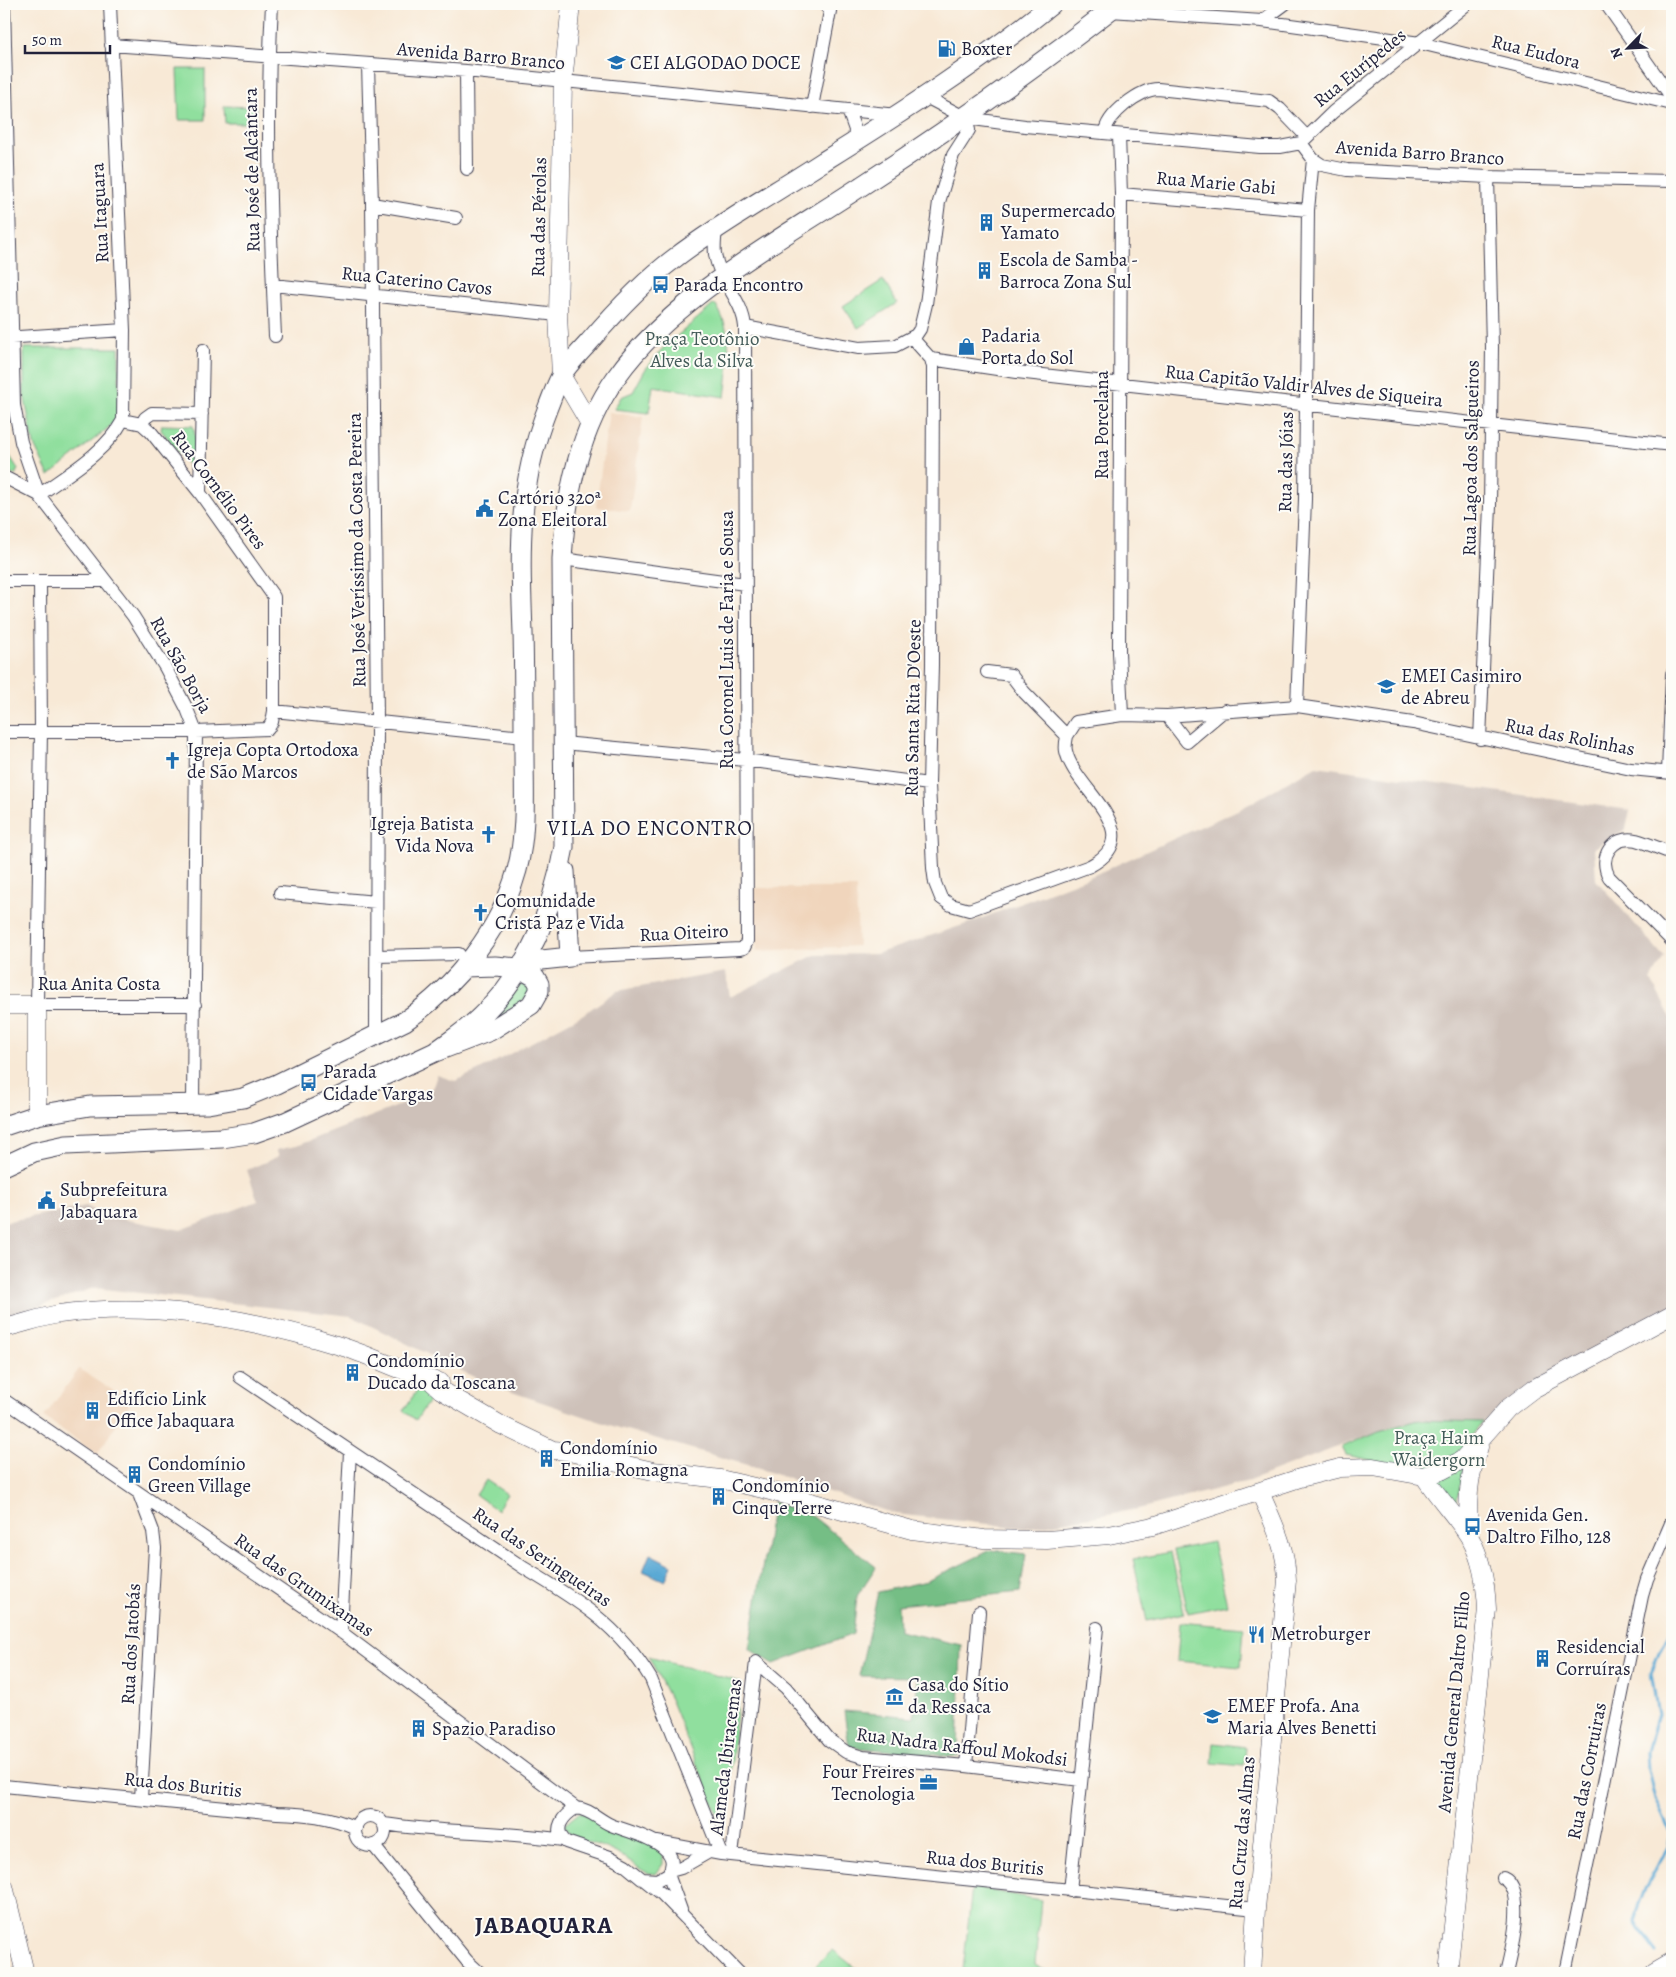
<svg xmlns="http://www.w3.org/2000/svg" width="1676" height="1977" viewBox="0 0 1676 1977" font-family="Alegreya,serif">
	<style>
		.built { fill: #f0d5bc }
		.industrial { fill: #cec1b9 }
		.green { fill: #90df9e; stroke: #59806c }
		.forest { fill: #74be85; stroke: #4b7060 }
		.water { fill: #5aa9d4; stroke: #3e6688 }
		.lines { fill: none; stroke-linecap: round; stroke-linejoin: round }
		.stream { stroke: #5aa9d4; stroke-width: 3 }
		.street-casing { stroke: #424052; stroke-width: 14 }
		.secondary-casing { stroke: #424052; stroke-width: 19 }
		.primary-casing { stroke: #424052; stroke-width: 21 }
		.street { stroke: #fff; stroke-width: 12 }
		.secondary { stroke: #fff; stroke-width: 18 }
		.primary { stroke: #fff; stroke-width: 19 }
		.labels { text-anchor: middle; dominant-baseline: central; stroke-width: 4; stroke-linejoin: round; paint-order: stroke }
		.poi-label { font-size: 19px; fill: #22223b; stroke: #fdfcf7; text-anchor: start }
		.street-label { font-size: 19px; fill: #22223b; stroke: #fdfcf7 }
		.park-label { font-size: 19px; fill: #435b59; stroke: #fdfcf7 }
		.quarter-label { font-size: 21px; letter-spacing: 1px; fill: #22223b; stroke: #fdfcf7 }
		.district-label { font-size: 24px; font-weight: bold; letter-spacing: 1px; fill: #22223b; stroke: #fdfcf7 }
	</style>
	<rect width="100%" height="100%" fill="#fdfcf7"/>
	<filter id="ink" filterUnits="userSpaceOnUse"><feTurbulence type="fractalNoise" baseFrequency=".02" numOctaves="2"/><feDisplacementMap in="SourceGraphic" scale="10" xChannelSelector="R" yChannelSelector="G"/><feConvolveMatrix kernelMatrix="1 2 1 2 8 2 1 2 1" color-interpolation-filters="sRGB"/></filter>
	<filter id="wash" filterUnits="userSpaceOnUse"><feTurbulence type="fractalNoise" baseFrequency=".0096" numOctaves="4" result="noise"/><feDisplacementMap in="SourceGraphic" scale="20" xChannelSelector="R" yChannelSelector="G"/><feGaussianBlur stdDeviation="1.12" result="paint"/><feColorMatrix in="noise" values="0 0 0 0 0 0 0 0 0 0 0 0 0 0 0 0 0 1.4 0 .05"/><feComposite in="paint" operator="in"/></filter>
	<g filter="url(#wash)">
		<rect width="100%" height="100%" fill="#f8e9d6"/>
		<path class="built" d="M609,412L643,417L630,511L596,507Z
			M752,888H856L858,946L757,951Z
			M79,1369L131,1402L97,1454L44,1417Z"/>
		<path class="industrial" d="M1316,766L1630,810L1626,829L1594,848L1596,880L1664,957L1651,980L1672,1020V1311L1523,1393L1483,1422L1419,1420L1379,1431L1249,1481L1138,1509L1025,1528L895,1514L754,1467L616,1427L488,1384L351,1316L94,1288L4,1318V1222L86,1206L106,1216L181,1230L258,1201L247,1170L279,1156L276,1150L296,1146L431,1093L437,1075L455,1081L478,1071L582,1015L617,991L726,972L730,997L815,955L876,954L972,922L1092,876L1242,808Z"/>
		<path class="green" d="M177,69H205V120H179Z
			M224,106L256,107V123H225Z
			M883,280L897,303L858,328L843,306Z
			M713,305H716C734,334 729,364 725,397L653,386L649,413L614,409L621,397L633,392L645,370L662,349Z
			M24,348H119V419L49,476L34,445L24,395Z
			M4,419L8,453L18,469L15,475L4,470Z
			M162,425L193,426C197,439 197,455 191,468L161,430Z
			M524,981L531,986L532,993L517,1006L483,1026Z
			M418,1389L431,1398L416,1420L403,1411Z
			M1419,1420L1483,1422L1470,1438L1455,1509L1422,1471L1346,1455L1342,1447L1379,1431Z
			M486,1480L507,1494L497,1510L476,1495Z
			M1213,1542L1227,1605L1188,1613L1174,1550Z
			M1171,1552L1184,1613L1147,1621L1133,1559Z
			M1180,1622L1244,1628L1241,1667L1177,1661Z
			M649,1657L740,1682L726,1819L724,1820L718,1816L671,1701Z
			M1214,1743L1246,1747L1244,1766L1212,1763Z
			M580,1812L656,1845L663,1854V1864L656,1874C640,1873 638,1865 625,1858C610,1849 590,1841 573,1839L564,1825Z
			M972,1887L1041,1900L1035,1964L1051,1973H983L963,1971Z
			M833,1950L859,1971L858,1973H807Z"/>
		<path class="forest" d="M773,1502L811,1515L876,1567L857,1596L853,1634L774,1664L749,1649Z
			M991,1550L1026,1554L1020,1592L898,1605L899,1631L961,1645L958,1757L849,1747L844,1711L914,1717L918,1677L859,1676L878,1592L927,1581Z"/>
		<path class="water" d="M650,1554L672,1565L665,1581L643,1571Z"/>
		<g class="lines">
			<path class="stream" d="M1658,1952L1640,1929L1636,1921V1912L1645,1888L1669,1845L1670,1832L1655,1799L1648,1771L1647,1751L1658,1715L1651,1673L1659,1651L1672,1631"/>
		</g>
	</g>
	<g filter="url(#ink)">
		<g class="lines">
			<defs>
				<path id="street" d="M4,4L14,405L21,442L39,495C69,473 105,453 123,420L124,330L110,4
					M272,4C266,114 270,225 275,336
					M1606,4L1672,98
					M1110,11L1262,21L1420,43L1672,104
					M1262,21L1285,4
					M111,45L466,71L897,115
					M368,65L372,204L377,720L376,1036
					M466,71L467,169
					M812,107L830,11L824,4
					M848,110L855,130L854,142
					M966,118L1025,126L1260,147H1280L1301,143L1313,159L1322,165L1347,170L1488,177L1672,181
					M1105,133C1106,115 1140,89 1158,89L1269,101L1280,109L1306,136
					M1119,135L1121,194L1119,652L1122,715
					M1302,142L1333,112L1467,4
					M1121,194L1308,210
					M372,204L456,218
					M273,285L558,315
					M745,327L859,348L895,346L916,335L920,329L926,304L939,202L953,155L969,130L966,118L926,97
					M4,338L124,330
					M912,338L931,359L933,367L932,665L929,784L933,868L935,883L941,898L951,905L969,910L1090,866C1151,833 1074,790 1066,751C1065,747 1066,741 1067,736L1024,692L1011,675L987,672
					M931,359L1017,372L1175,390L1672,445
					M142,424L145,418L152,413L202,414
					M4,477L39,495L133,616L165,667L187,709L196,732L193,1104
					M200,493L203,350
					M562,559L745,584
					M4,581H105
					M40,582L41,731L37,1005H195
					M1297,706L1305,499L1308,210L1313,159
					M274,711L524,737
					M1167,716L1187,742L1225,710
					M4,732H196L268,729L272,722L274,711V597L200,493L151,432L142,424L123,420
					M1067,736L1076,722L1122,715L1167,716L1297,706L1413,723L1631,769L1672,773
					M1480,739L1490,506L1492,347L1488,177
					M563,743L745,760L929,784
					M1668,772L1672,674
					M1666,851C1656,847 1646,843 1636,840C1612,835 1598,857 1609,877L1672,941
					M280,893L376,902
					M377,956L459,954
					M570,957L740,949L744,948L747,941L745,327C743,300 719,281 715,254C714,246 715,238 716,230
					M240,1377L524,1568C576,1599 619,1625 651,1679L721,1854
					M4,1400L341,1632L576,1808
					M139,1494L153,1531L155,1548L141,1799
					M341,1632L350,1451
					M756,1662L786,1688L829,1740L846,1752L863,1757L966,1766L1081,1780
					M966,1766L979,1612
					M4,1786L277,1813C306,1814 329,1816 356,1828
					M576,1808C590,1809 599,1820 611,1825C628,1832 687,1844 668,1874L657,1880L642,1879L625,1865L610,1857L566,1842C551,1829 564,1815 576,1808Z
					M355 1831a15 15 0 1 1 30 0a15 15 0 1 1-30 0Z
					M384,1824C443,1833 503,1831 563,1840
					M657,1842L721,1854L1256,1909
					M373,1845L467,1961L480,1973
					M732,1855L756,1662
					M670,1871L681,1868L709,1852
					M668,1874L681,1910
					M1503,1878C1528,1889 1511,1952 1506,1973
					M643,1879L662,1894L739,1973
					M1070,1891L1097,1628
					M1565,1973L1642,1596L1647,1579L1672,1521"/>
				<path id="secondary" d="M571,4L563,82L558,315L561,375L590,424
					M4,1005H37V1115
					M4,1328C22,1324 41,1317 59,1314C152,1301 251,1318 340,1346C374,1356 406,1375 440,1382
					M430,1380L441,1390L501,1425L553,1450L565,1451L653,1471L720,1479L763,1489L912,1530L984,1539L1047,1540L1109,1535L1153,1526L1300,1478L1340,1468L1373,1467L1424,1476C1438,1498 1457,1517 1470,1538C1482,1559 1486,1586 1487,1609L1448,1973
					M1424,1476L1441,1471L1462,1460L1508,1408L1533,1389L1672,1315
					M1470,1539C1467,1503 1467,1481 1479,1447
					M4,1886L25,1973
					M1252,1973L1256,1909L1287,1580C1286,1546 1273,1523 1260,1492
					M1653,1973L1672,1962"/>
				<path id="primary" d="M523,962L570,957L565,871
					M435,1052C451,1040 467,1030 481,1016C528,972 553,909 564,847L562,559C566,495 579,429 617,376C673,297 783,238 863,185C951,128 1036,68 1118,4
					M4,1126L37,1115L90,1106L208,1104L243,1098L277,1084L405,1021C457,985 500,931 517,870C527,832 524,791 524,752C524,713 524,673 523,633C520,551 517,486 548,407C552,397 556,385 561,376C568,363 581,352 590,341C615,312 644,281 675,258C722,222 775,193 824,161C903,112 980,62 1052,4
					M4,1166L34,1152L66,1145L222,1138L254,1133L285,1122L435,1052L490,1031L531,1005L539,991V984L535,977L519,968L495,966L464,967"/>
			</defs>
			<use href="#street" class="street-casing"/>
			<use href="#secondary" class="secondary-casing"/>
			<use href="#primary" class="primary-casing"/>
			<use href="#street" class="street"/>
			<use href="#secondary" class="secondary"/>
			<use href="#primary" class="primary"/>
		</g>
	</g>
	<defs>
		<symbol id="fuel-bare" viewBox="-9 -9 18 18"><path d="M-5.5-6h7V0h2V4h1.3V-2.5L3-4.5l.8-.8L6-3V5H2.5V1h-1V6h-7ZM-4.2-4.7v3.2H.2V-4.7Z" fill="#1f6fb2" stroke="#fdfcf7" stroke-width="2.5" paint-order="stroke"/></symbol>
		<symbol id="school-bare" viewBox="-9 -9 18 18"><path d="M0-5L7-2L0 1L-7-2ZM-4 1L0 2.5L4 1V4Q0 6-4 4Z" fill="#1f6fb2" stroke="#fdfcf7" stroke-width="2.5" paint-order="stroke"/></symbol>
		<symbol id="building-bare" viewBox="-9 -9 18 18"><path d="M-4-6H4V6H1V3H-1V6H-4ZM-2.5-4.3h1.7v1.8h-1.7ZM.8-4.3h1.7v1.8H.8ZM-2.5-1h1.7V.8h-1.7ZM.8-1h1.7V.8H.8Z" fill="#1f6fb2" stroke="#fdfcf7" stroke-width="2.5" paint-order="stroke"/></symbol>
		<symbol id="bus-bare" viewBox="-9 -9 18 18"><path d="M-5-6H5V4H4V6H2V4H-2V6H-4V4H-5ZM-3.5-4V0h7V-4ZM-3.5 1.2v1.5H-2V1.2ZM2 1.2v1.5H3.5V1.2Z" fill="#1f6fb2" stroke="#fdfcf7" stroke-width="2.5" paint-order="stroke"/></symbol>
		<symbol id="shop-bare" viewBox="-9 -9 18 18"><path d="M-5-2.5h2.3a2.7 3.5 0 0 1 5.4 0H5L5.5 6h-11ZM-1.5-2.5h3a1.5 2.3 0 0 0-3 0Z" fill="#1f6fb2" stroke="#fdfcf7" stroke-width="2.5" paint-order="stroke"/></symbol>
		<symbol id="civic-bare" viewBox="-9 -9 18 18"><path d="M-.6-6.5H3V-4.5H.6V-3L4-1V1h2V6H-6V1h2V-1L-.6-3ZM-1.2 2.5V6h2.4V2.5Z" fill="#1f6fb2" stroke="#fdfcf7" stroke-width="2.5" paint-order="stroke"/></symbol>
		<symbol id="church-bare" viewBox="-9 -9 18 18"><path d="M-1.2-6h2.4v3.5h3.3v2.4h-3.3V6h-2.4V-.1h-3.3v-2.4h3.3Z" fill="#1f6fb2" stroke="#fdfcf7" stroke-width="2.5" paint-order="stroke"/></symbol>
		<symbol id="restaurant-bare" viewBox="-9 -9 18 18"><path d="M-5-6h1v4h1v-4h1v4h1v-4h1v5L-1.5 .5V6h-2V.5L-5-1ZM5-6V6H3V1.5H1.5Q1.5-4 5-6Z" fill="#1f6fb2" stroke="#fdfcf7" stroke-width="2.5" paint-order="stroke"/></symbol>
		<symbol id="museum-bare" viewBox="-9 -9 18 18"><path d="M0-6L6-3V-2H-6V-3ZM-5-1h2V3h-2ZM-1-1h2V3h-2ZM3-1h2V3H3ZM-6 4H6V6H-6Z" fill="#1f6fb2" stroke="#fdfcf7" stroke-width="2.5" paint-order="stroke"/></symbol>
		<symbol id="office-bare" viewBox="-9 -9 18 18"><path d="M-6-3h4V-5.5h4V-3h4V5H-6ZM-1-4.5V-3h2v-1.5ZM-6 0V1H6V0Z" fill="#1f6fb2" stroke="#fdfcf7" stroke-width="2.5" paint-order="stroke"/></symbol>
	</defs>
	<g fill-rule="evenodd">
		<use href="#fuel-bare" x="934" y="36" width="25" height="25"/>
		<use href="#school-bare" x="604" y="50" width="25" height="25"/>
		<use href="#building-bare" x="974" y="210" width="25" height="25"/>
		<use href="#building-bare" x="972" y="258" width="25" height="25"/>
		<use href="#bus-bare" x="648" y="272" width="25" height="25"/>
		<use href="#shop-bare" x="954" y="334" width="25" height="25"/>
		<use href="#civic-bare" x="472" y="496" width="25" height="25"/>
		<use href="#school-bare" x="1374" y="674" width="25" height="25"/>
		<use href="#church-bare" x="160" y="748" width="25" height="25"/>
		<use href="#church-bare" x="476" y="822" width="25" height="25"/>
		<use href="#church-bare" x="468" y="900" width="25" height="25"/>
		<use href="#bus-bare" x="296" y="1070" width="25" height="25"/>
		<use href="#civic-bare" x="34" y="1188" width="25" height="25"/>
		<use href="#building-bare" x="340" y="1360" width="25" height="25"/>
		<use href="#building-bare" x="80" y="1398" width="25" height="25"/>
		<use href="#building-bare" x="534" y="1446" width="25" height="25"/>
		<use href="#building-bare" x="122" y="1462" width="25" height="25"/>
		<use href="#building-bare" x="706" y="1484" width="25" height="25"/>
		<use href="#bus-bare" x="1460" y="1514" width="25" height="25"/>
		<use href="#restaurant-bare" x="1244" y="1622" width="25" height="25"/>
		<use href="#building-bare" x="1530" y="1646" width="25" height="25"/>
		<use href="#museum-bare" x="882" y="1684" width="25" height="25"/>
		<use href="#school-bare" x="1200" y="1704" width="25" height="25"/>
		<use href="#building-bare" x="406" y="1716" width="25" height="25"/>
		<use href="#office-bare" x="916" y="1770" width="25" height="25"/>
	</g>
	<g class="labels">
		<g class="poi-label">
			<text x="961" y="49">Boxter</text>
			<text x="630" y="63">CEI ALGODAO DOCE</text>
			<text x="1001" y="211">Supermercado<tspan x="1001" dy="22">Yamato</tspan></text>
			<text x="999" y="260">Escola de Samba -<tspan x="999" dy="22">Barroca Zona Sul</tspan></text>
			<text x="674" y="285">Parada Encontro</text>
			<text x="981" y="336">Padaria<tspan x="981" dy="22">Porta do Sol</tspan></text>
			<text x="498" y="498">Cartório 320ª<tspan x="498" dy="22">Zona Eleitoral</tspan></text>
			<text x="1401" y="676">EMEI Casimiro<tspan x="1401" dy="22">de Abreu</tspan></text>
			<text x="187" y="750">Igreja Copta Ortodoxa<tspan x="187" dy="22">de São Marcos</tspan></text>
			<text x="474" y="824" text-anchor="end">Igreja Batista<tspan x="474" dy="22">Vida Nova</tspan></text>
			<text x="495" y="901">Comunidade<tspan x="495" dy="22">Cristã Paz e Vida</tspan></text>
			<text x="323" y="1072">Parada<tspan x="323" dy="22">Cidade Vargas</tspan></text>
			<text x="60" y="1190">Subprefeitura<tspan x="60" dy="22">Jabaquara</tspan></text>
			<text x="367" y="1361">Condomínio<tspan x="367" dy="22">Ducado da Toscana</tspan></text>
			<text x="107" y="1399">Edifício Link<tspan x="107" dy="22">Office Jabaquara</tspan></text>
			<text x="560" y="1448">Condomínio<tspan x="560" dy="22">Emilia Romagna</tspan></text>
			<text x="148" y="1464">Condomínio<tspan x="148" dy="22">Green Village</tspan></text>
			<text x="732" y="1486">Condomínio<tspan x="732" dy="22">Cinque Terre</tspan></text>
			<text x="1486" y="1515">Avenida Gen.<tspan x="1486" dy="22">Daltro Filho, 128</tspan></text>
			<text x="1271" y="1634">Metroburger</text>
			<text x="1556" y="1647">Residencial<tspan x="1556" dy="22">Corruíras</tspan></text>
			<text x="908" y="1685">Casa do Sítio<tspan x="908" dy="22">da Ressaca</tspan></text>
			<text x="1227" y="1706">EMEF Profa. Ana<tspan x="1227" dy="22">Maria Alves Benetti</tspan></text>
			<text x="432" y="1729">Spazio Paradiso</text>
			<text x="915" y="1772" text-anchor="end">Four Freires<tspan x="915" dy="22">Tecnologia</tspan></text>
		</g>
		<g class="street-label">
			<text transform="translate(1536 52) rotate(14)">Rua Eudora</text>
			<text transform="translate(481 56) rotate(5)">Avenida Barro Branco</text>
			<text transform="translate(1360 68) rotate(-39)">Rua Eurípedes</text>
			<text transform="translate(1420 153) rotate(4)">Avenida Barro Branco</text>
			<text transform="translate(252 170) rotate(-91)">Rua José de Alcântara</text>
			<text transform="translate(1216 183) rotate(5)">Rua Marie Gabi</text>
			<text transform="translate(100 213) rotate(-93)">Rua Itaguara</text>
			<text transform="translate(539 217) rotate(-89)">Rua das Pérolas</text>
			<text transform="translate(417 281) rotate(6)">Rua Caterino Cavos</text>
			<text transform="translate(1304 386) rotate(6)">Rua Capitão Valdir Alves de Siqueira</text>
			<text transform="translate(1102 425) rotate(-90)">Rua Porcelana</text>
			<text transform="translate(1471 458) rotate(-89)">Rua Lagoa dos Salgueiros</text>
			<text transform="translate(1286 462) rotate(-89)">Rua das Jóias</text>
			<text transform="translate(219 490) rotate(53)">Rua Cornélio Pires</text>
			<text transform="translate(357 550) rotate(-91)">Rua José Veríssimo da Costa Pereira</text>
			<text transform="translate(727 640) rotate(-90)">Rua Coronel Luis de Faria e Sousa</text>
			<text transform="translate(181 665) rotate(61)">Rua São Borja</text>
			<text transform="translate(913 708) rotate(-89)">Rua Santa Rita D'Oeste</text>
			<text transform="translate(1570 737) rotate(11)">Rua das Rolinhas</text>
			<text transform="translate(684 933) rotate(-3)">Rua Oiteiro</text>
			<text x="99" y="984">Rua Anita Costa</text>
			<text transform="translate(542 1557) rotate(34)">Rua das Seringueiras</text>
			<text transform="translate(304 1585) rotate(35)">Rua das Grumixamas</text>
			<text transform="translate(131 1644) rotate(-87)">Rua dos Jatobás</text>
			<text transform="translate(1454 1702) rotate(-85)">Avenida General Daltro Filho</text>
			<text transform="translate(962 1747) rotate(7)">Rua Nadra Raffoul Mokodsi</text>
			<text transform="translate(726 1757) rotate(-83)">Alameda Ibiracemas</text>
			<text transform="translate(1587 1771) rotate(-79)">Rua das Corruiras</text>
			<text transform="translate(183 1785) rotate(6)">Rua dos Buritis</text>
			<text transform="translate(1242 1833) rotate(-85)">Rua Cruz das Almas</text>
			<text transform="translate(985 1863) rotate(6)">Rua dos Buritis</text>
		</g>
		<g class="park-label">
			<text x="702" y="339">Praça Teotônio<tspan x="702" dy="22">Alves da Silva</tspan></text>
			<text x="1439" y="1438">Praça Haim<tspan x="1439" dy="22">Waidergorn</tspan></text>
		</g>
		<g class="quarter-label">
			<text x="650" y="828">VILA DO ENCONTRO</text>
		</g>
		<g class="district-label">
			<text x="544" y="1925">JABAQUARA</text>
		</g>
	</g>
	<rect width="1676" height="1977" fill="none" stroke="#fdfcf7" stroke-width="20"/>
	<g transform="translate(1628 48) rotate(246)" stroke="#fdfcf7" stroke-width="4" paint-order="stroke">
	<path d="M0-4L9 19L0 12L-9 19Z" fill="#22223b"/>
	<text y="-8" font-size="14" font-weight="bold" text-anchor="middle" fill="#22223b">N</text>
	</g>
	<path d="M25 45v8h85v-8" fill="none" stroke="#22223b" stroke-width="2.5"/>
	<text x="32" y="45" font-size="15" fill="#22223b" stroke="#fdfcf7" stroke-width="4" paint-order="stroke">50 m</text>
</svg>
